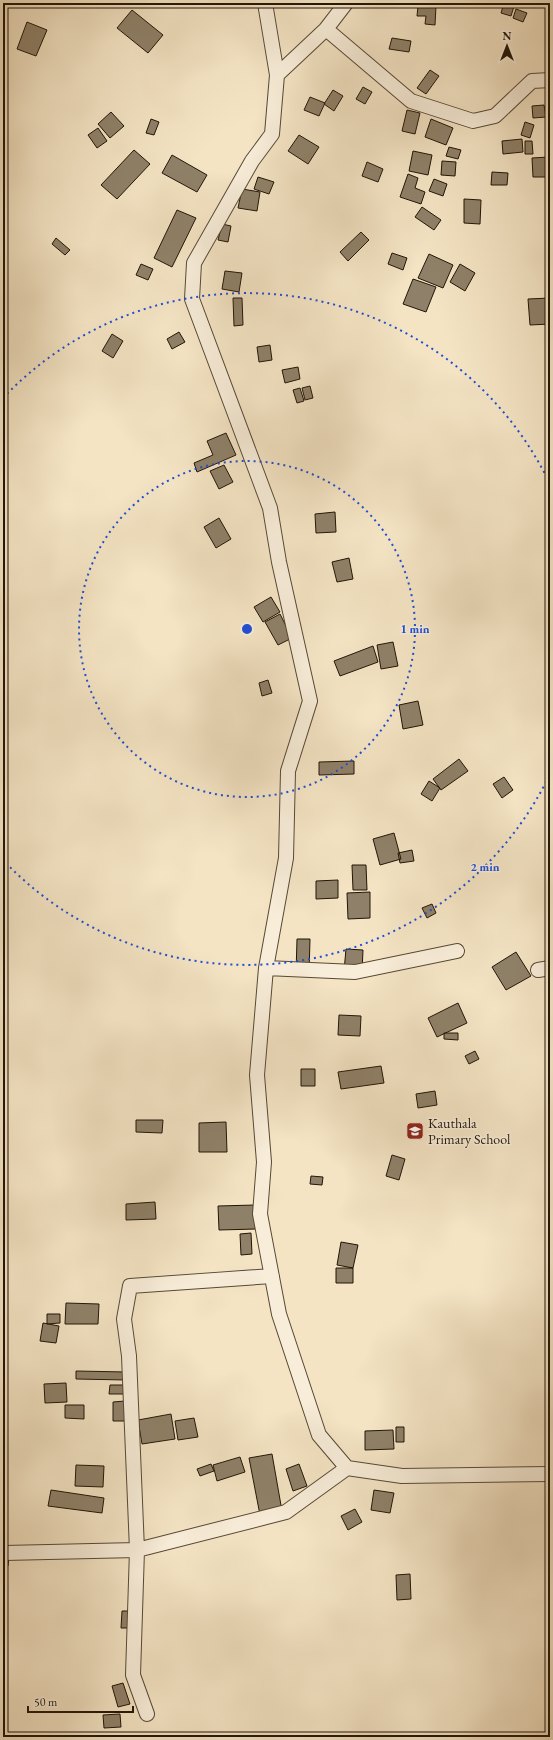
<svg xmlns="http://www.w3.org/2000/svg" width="553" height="1740" viewBox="0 0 553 1740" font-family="'EB Garamond',serif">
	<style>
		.building { fill: #8f8169; stroke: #211507 }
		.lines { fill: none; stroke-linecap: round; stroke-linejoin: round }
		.street-casing { stroke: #564936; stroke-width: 16 }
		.street { stroke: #f8edd9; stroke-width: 14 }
		.ring { fill: none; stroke: #1d4ed8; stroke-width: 2; stroke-dasharray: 2 4 }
		.labels { text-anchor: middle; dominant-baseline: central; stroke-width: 3; stroke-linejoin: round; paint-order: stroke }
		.poi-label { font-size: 14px; fill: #211507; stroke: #f8edd9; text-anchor: start }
		.centre { fill: #1d4ed8; stroke: #f8edd9; stroke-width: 2 }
		.ring-label { font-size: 12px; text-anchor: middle; font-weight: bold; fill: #1d4ed8; stroke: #f8edd9; stroke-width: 3; stroke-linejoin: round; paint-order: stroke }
	</style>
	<rect width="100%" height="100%" fill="#f4e4c4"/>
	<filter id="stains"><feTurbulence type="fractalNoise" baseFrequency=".005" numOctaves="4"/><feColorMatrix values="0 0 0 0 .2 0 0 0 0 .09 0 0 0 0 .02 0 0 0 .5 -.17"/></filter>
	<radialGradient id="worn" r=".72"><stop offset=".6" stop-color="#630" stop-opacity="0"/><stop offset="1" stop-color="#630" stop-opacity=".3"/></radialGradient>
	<path class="building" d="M504,3H515L511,16L501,13Z
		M418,6H436L435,25L425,24L426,16H417Z
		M516,9L527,13L523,22L513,18Z
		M132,10L163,35L148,53L117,28Z
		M27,22L47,30L36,56L17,49Z
		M392,38L411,41L409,52L389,49Z
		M430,70L439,76L426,94L417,88Z
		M363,87L372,92L365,104L356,99Z
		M333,90L343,96L334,111L324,104Z
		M310,97L325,103L319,116L304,110Z
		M547,102L550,103V114H546Z
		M544,105L546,117L533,118L532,106Z
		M407,110L420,113L415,134L402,131Z
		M111,112L124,126L110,138L98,124Z
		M151,119L159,122L154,135L146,133Z
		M431,119L453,128L446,145L425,137Z
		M525,122L534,125L530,138L521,135Z
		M98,128L107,141L97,148L88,135Z
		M299,135L319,147L308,164L288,151Z
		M522,139L523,152L503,154L502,141Z
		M525,141H532L533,154H525Z
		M449,147L461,150L458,159L446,156Z
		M134,150L150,164L117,199L101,185Z
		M413,151L432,155L428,175L409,171Z
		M172,155L207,175L197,192L162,173Z
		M549,157V177H533L532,158Z
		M442,161L456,162L455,176L441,175Z
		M367,162L383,169L378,182L362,176Z
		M492,172L508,173L507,185H491Z
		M408,174L418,178L415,188L425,192L421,204L400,197Z
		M258,177L274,182L269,194L254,189Z
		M434,179L447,184L443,196L429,191Z
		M242,189L260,192L257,211L238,208Z
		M464,199L481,200L480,224L464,223Z
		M422,207L441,220L434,230L415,217Z
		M177,210L196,218L172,267L154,258Z
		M549,221H550L549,255Z
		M222,224L231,226L228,242L218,240Z
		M361,232L369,240L348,261L340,252Z
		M56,238L70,250L65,255L52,244Z
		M392,253L407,258L403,270L388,264Z
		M429,254L453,265L443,288L418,278Z
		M141,264L153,269L148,280L136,275Z
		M460,264L475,273L465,291L450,282Z
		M225,271L242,273L239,292L222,289Z
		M413,279L436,287L426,312L403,304Z
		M233,298H242L243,325L234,326Z
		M550,298V324L530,325L528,299Z
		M179,332L185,342L172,349L167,339Z
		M112,334L123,341L113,358L102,351Z
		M270,345L272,360L259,362L257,347Z
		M298,367L300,379L285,383L282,370Z
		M310,386L313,398L305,400L302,388Z
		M300,388L304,401L297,403L293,390Z
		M226,433L236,455L197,472L194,463L213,455L207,441Z
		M224,465L233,482L219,489L210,471Z
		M335,512L336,532L316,533L315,514Z
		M219,518L231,539L216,548L204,527Z
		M349,558L353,579L337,582L332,562Z
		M271,597L280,612L263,622L254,607Z
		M280,614L292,638L278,645L265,622Z
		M393,642L398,666L381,669L377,645Z
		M373,646L378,662L340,676L334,661Z
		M268,680L272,693L262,696L259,683Z
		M418,701L423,725L403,729L399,705Z
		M459,759L468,771L441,790L433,779Z
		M354,761V774L319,775V762Z
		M504,777L513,790L502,798L493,784Z
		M429,781L440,788L432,801L421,794Z
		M394,833L401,859L380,865L373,839Z
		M412,850L414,861L400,863L398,853Z
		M352,865H366L367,890H353Z
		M338,880V898L316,899V881Z
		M370,892V918L348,919L347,893Z
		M432,904L436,913L427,918L422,908Z
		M297,939H310L309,974H296Z
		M346,949L363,950L362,972L344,971Z
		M516,952L531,976L506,990L492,967Z
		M458,1003L467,1023L437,1037L428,1018Z
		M339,1015L361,1016L360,1036L338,1035Z
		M444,1033H458V1040L444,1039Z
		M475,1051L479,1059L469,1064L465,1056Z
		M381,1066L384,1083L341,1089L338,1072Z
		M301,1069H315V1086H301Z
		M435,1091L437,1105L418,1108L416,1094Z
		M136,1120H163L162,1133L136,1132Z
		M226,1122L227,1152H199V1123Z
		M392,1155L405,1159L399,1180L386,1176Z
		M311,1176L323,1177L322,1185L310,1184Z
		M155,1202L156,1219L126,1220V1204Z
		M255,1205L256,1229L219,1230L218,1206Z
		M251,1233L252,1254L241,1255L240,1234Z
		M341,1242L358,1245L353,1268L337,1265Z
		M336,1268H353V1283H336Z
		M66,1303L99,1304L98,1324H65Z
		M47,1314H60V1323L47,1324Z
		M43,1323L59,1326L56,1343L40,1341Z
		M76,1371L127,1372L126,1380L76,1379Z
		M66,1383L67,1402L45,1403L44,1384Z
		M110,1385H126L125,1394H109Z
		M125,1401L126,1421H113V1402Z
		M65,1405H84V1419L65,1418Z
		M171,1414L175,1439L142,1444L138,1420Z
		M194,1418L198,1437L178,1440L175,1421Z
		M396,1427H404V1442H396Z
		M393,1430L394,1449L365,1450V1431Z
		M272,1454L282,1511L260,1515L249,1458Z
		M240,1457L245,1472L217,1481L213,1465Z
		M211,1464L214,1471L200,1476L197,1469Z
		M299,1464L307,1486L293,1491L286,1469Z
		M76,1465L104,1466L103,1487L75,1486Z
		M51,1490L104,1498L102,1513L48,1506Z
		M374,1490L394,1493L390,1513L371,1510Z
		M355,1509L362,1522L348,1530L341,1516Z
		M3,1556H9L8,1566H3Z
		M410,1574L411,1599L397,1600L396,1575Z
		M122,1611H132V1628H121Z
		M123,1683L130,1704L118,1707L112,1686Z
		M120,1714L121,1727L104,1728L103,1715Z"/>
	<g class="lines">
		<defs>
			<path id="street" d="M265,3L277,75L272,134L252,161L194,263L192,299L270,508L279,562L310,701L288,771L286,858L266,968L257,1075L264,1162L260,1214L279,1314L319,1435L347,1468L402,1476L550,1474
				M326,29L411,101L473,121L495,116L532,81L550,80
				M277,75L326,29L346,3
				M266,968L355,972L457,951
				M538,970L550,968
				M4,1553L137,1550L286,1512L347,1468
				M147,1714L133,1675L137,1550L129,1356L124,1319L130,1286L272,1276"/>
		</defs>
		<use href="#street" class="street-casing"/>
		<use href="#street" class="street"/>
	</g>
	<g class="ring">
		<circle cx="247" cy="629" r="168"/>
		<path d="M549 776A336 336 0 0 1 3 860M3 398A336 336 0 0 1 549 482"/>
	</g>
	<defs>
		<symbol id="school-square" viewBox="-11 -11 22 22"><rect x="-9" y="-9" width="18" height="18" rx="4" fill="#8f2418" stroke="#f8edd9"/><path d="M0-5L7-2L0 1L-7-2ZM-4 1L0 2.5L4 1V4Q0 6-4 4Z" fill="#fff"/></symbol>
	</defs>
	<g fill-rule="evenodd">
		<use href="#school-square" x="405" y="1121" width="20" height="20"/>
	</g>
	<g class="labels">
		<g class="poi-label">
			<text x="428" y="1123">Kauthala<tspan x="428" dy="16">Primary School</tspan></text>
		</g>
	</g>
	<circle cx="247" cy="629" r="6" class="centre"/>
	<g class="ring-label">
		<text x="415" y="633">1 min</text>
		<text x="485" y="871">2 min</text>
	</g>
	<rect width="553" height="1740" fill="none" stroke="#f4e4c4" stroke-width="16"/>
	<rect x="4" y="4" width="545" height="1732" fill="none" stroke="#211507" stroke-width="2"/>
	<rect x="8" y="8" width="537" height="1724" fill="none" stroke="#211507"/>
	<g transform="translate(507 46)" stroke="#f8edd9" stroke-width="3" paint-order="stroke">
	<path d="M0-3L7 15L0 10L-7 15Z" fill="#211507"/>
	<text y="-6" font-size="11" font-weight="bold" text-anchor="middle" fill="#211507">N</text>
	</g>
	<path d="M28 1706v6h105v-6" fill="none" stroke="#211507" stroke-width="2"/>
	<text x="34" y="1706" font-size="12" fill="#211507" stroke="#f8edd9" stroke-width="3" paint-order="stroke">50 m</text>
	<rect width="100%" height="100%" filter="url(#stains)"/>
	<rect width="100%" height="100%" fill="url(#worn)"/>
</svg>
